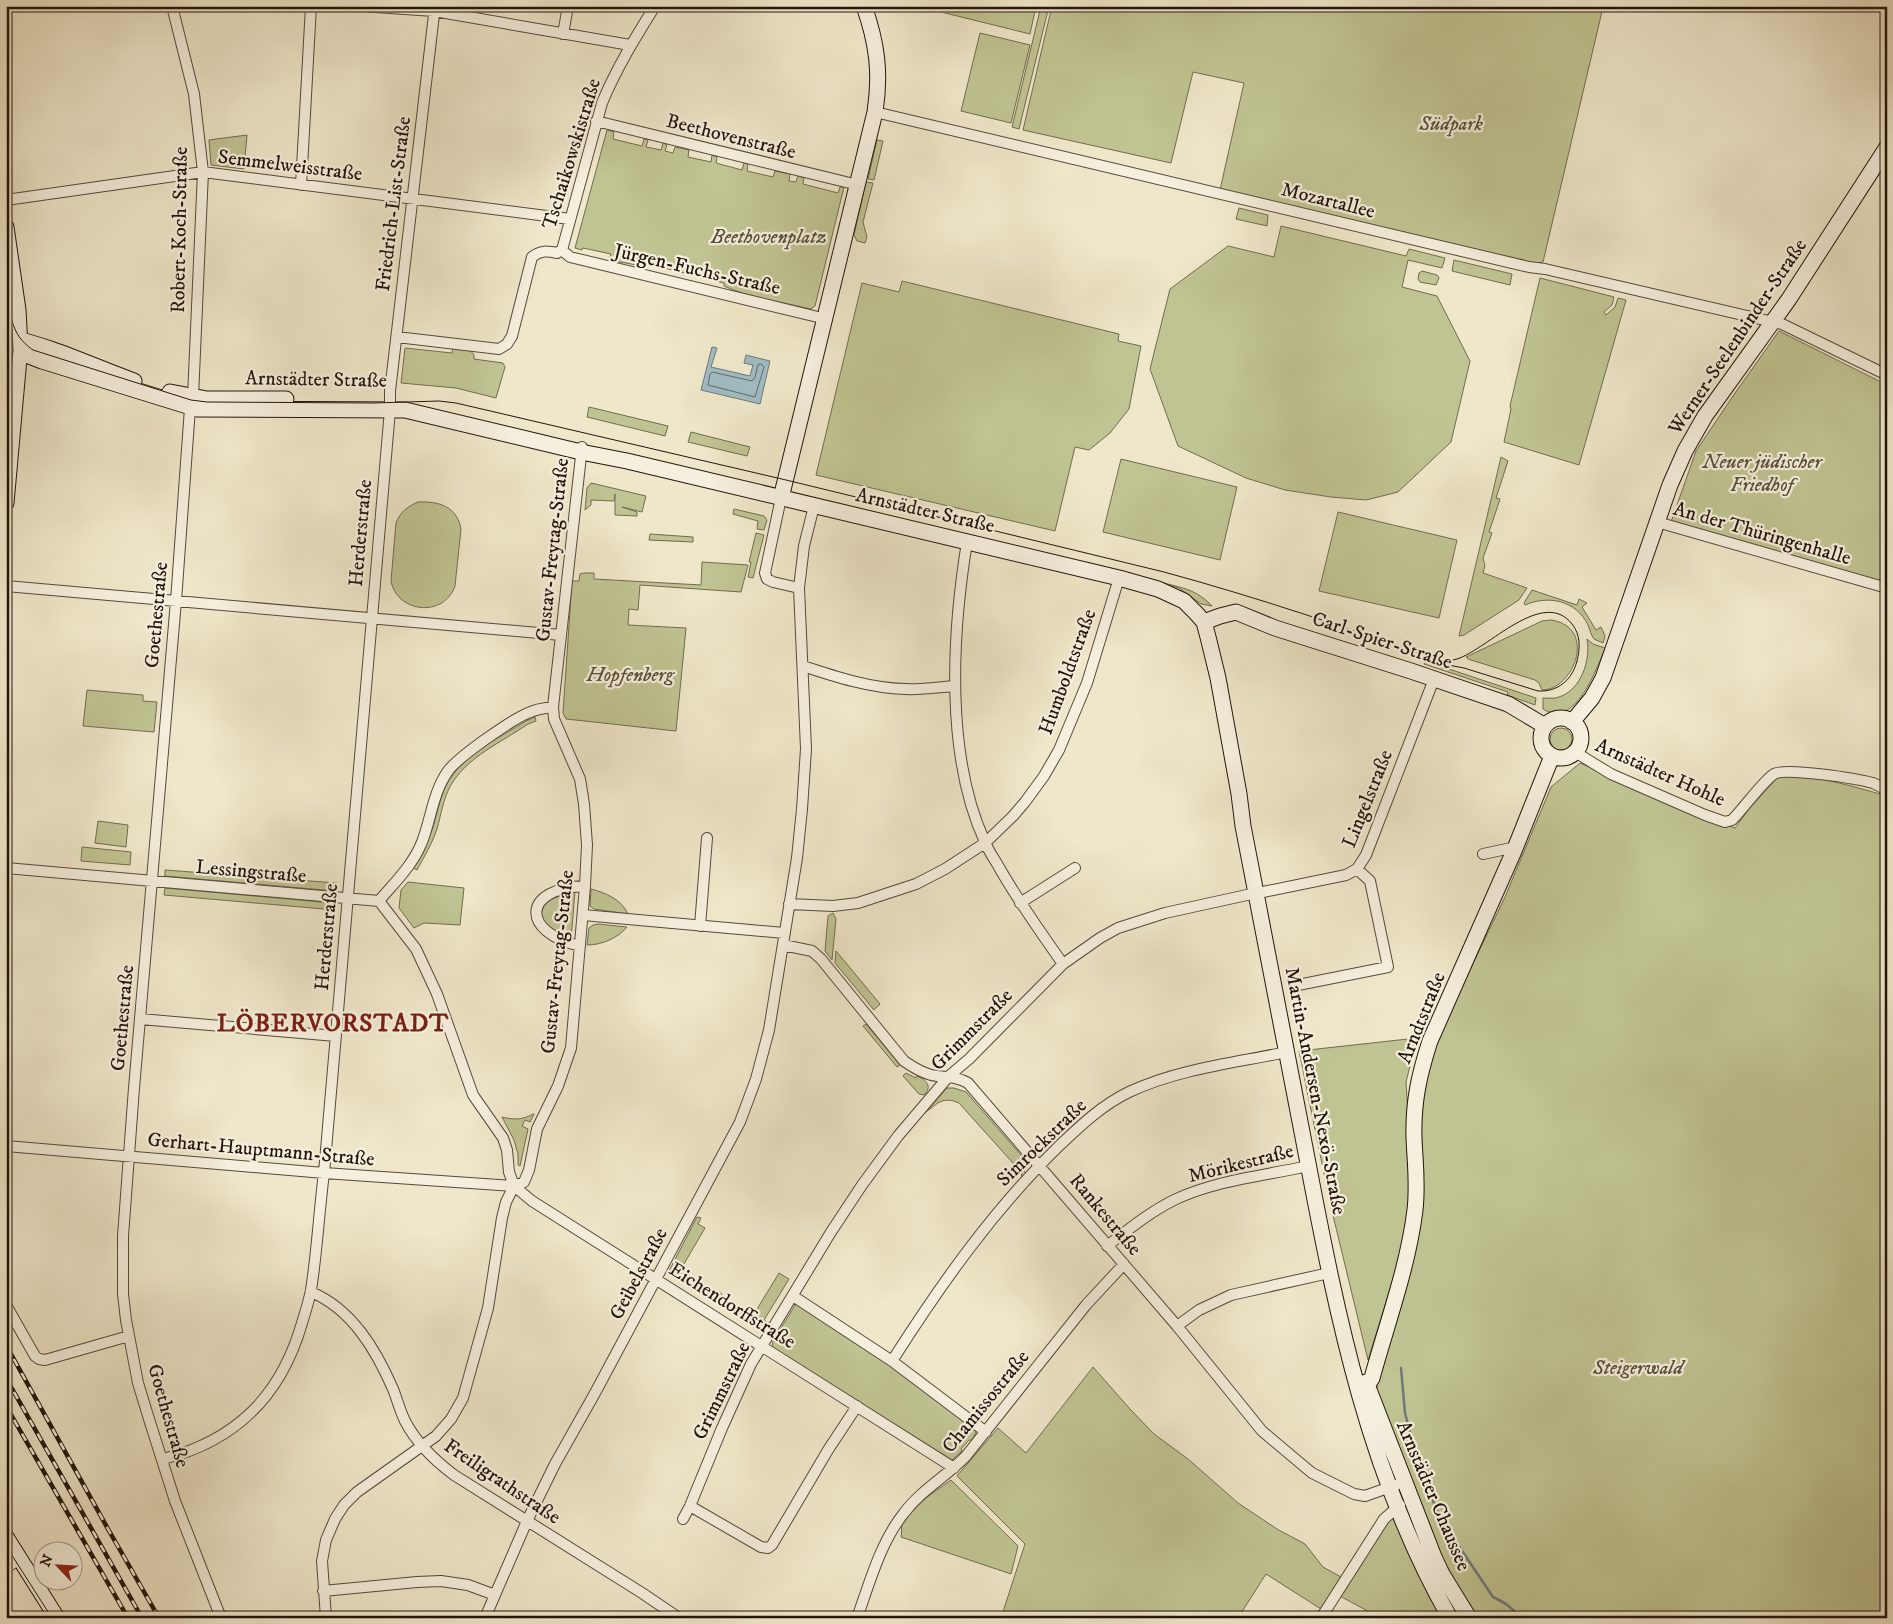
<svg xmlns="http://www.w3.org/2000/svg" width="1893" height="1624" viewBox="0 0 1893 1624" font-family="'IM FELL DW Pica',serif">
	<style>
		.green { fill: #c0c392; stroke: #716c4f }
		.water { fill: #a0bcc2; stroke: #6e7979 }
		.lines { fill: none; stroke-linecap: round; stroke-linejoin: round }
		.shore { stroke: #616867; stroke-width: 1 }
		.stream { stroke: #6e7979; stroke-width: 2.5 }
		.street-casing { stroke: #55493c; stroke-width: 12 }
		.secondary-casing { stroke: #22140c; stroke-width: 17 }
		.street { stroke: #f5efdd; stroke-width: 10 }
		.secondary { stroke: #f5efdd; stroke-width: 15 }
		.tram { stroke: #22140c; stroke-width: 1 }
		.rail-casing { stroke: #22140c; stroke-width: 4.5 }
		.rail { stroke: #f5efdd; stroke-width: 2.5; stroke-dasharray: 8; stroke-linecap: butt }
		.labels { text-anchor: middle; dominant-baseline: central; stroke-width: 4.5; stroke-linejoin: round; paint-order: stroke }
		.park-label { font-size: 20px; font-style: italic; fill: #59513b; stroke: #f5efdd }
		.street-label { font-size: 20px; fill: #22140c; stroke: #f5efdd }
		.district-label { font-size: 25px; font-weight: bold; letter-spacing: 1px; fill: #7a1f14; stroke: #f5efdd }
	</style>
	<rect width="100%" height="100%" fill="#efe7ca"/>
	<filter id="stains"><feTurbulence type="fractalNoise" baseFrequency=".004" numOctaves="4"/><feColorMatrix values="0 0 0 0 .2 0 0 0 0 .09 0 0 0 0 .02 0 0 0 .5 -.17"/></filter>
	<radialGradient id="worn" r=".72"><stop offset=".6" stop-color="#630" stop-opacity="0"/><stop offset="1" stop-color="#630" stop-opacity=".3"/></radialGradient>
	<path class="green" d="M917,6H1036L1030,34Z
		M1041,6H1049L1019,129L1012,127Z
		M1052,6H1631L1630,11L1603,7L1543,262L1528,265L1220,190L1244,83L1193,72L1171,163L1023,130Z
		M980,33L1030,45L1011,123L961,111Z
		M607,130L614,132L613,139L642,146L644,139L648,140L646,147L661,150L663,143L667,145L665,151L673,153L675,147L689,150L688,157L711,162L712,155L717,157L716,163L742,170L744,163L748,164L747,171L773,177L775,171L790,174L789,181L796,182L798,176L804,178L803,184L838,193L840,187H844L815,306L811,309C782,302 750,298 724,286V283L637,261L636,265L609,260L611,254L583,248L582,250L575,248Z
		M247,135L244,169L211,165L209,140Z
		M877,140L883,141L874,180L868,179Z
		M866,182L873,183L863,222L867,237L865,243L857,241L854,235Z
		M1239,208L1268,215L1267,226L1236,219Z
		M1281,226L1406,256L1409,249L1445,258L1442,268L1408,260L1402,287L1437,296L1470,361L1451,442L1398,492L1366,500L1331,497L1285,490L1246,478L1178,446L1150,369L1170,289L1228,246L1274,257Z
		M1454,260L1512,274L1510,285L1452,271Z
		M1422,271L1437,275L1439,278L1436,285L1420,282L1418,279L1419,273Z
		M1540,278L1614,297L1612,305L1604,312L1606,315L1615,307L1618,298L1626,300L1579,465L1504,442L1511,409L1510,406Z
		M902,281L1119,334L1118,341L1141,346L1129,409L1110,433L1089,450L1075,447L1055,531L816,475L862,283L899,292Z
		M1779,331L1887,385V585L1671,522L1696,451L1733,396Z
		M453,347L470,350L474,355V359L503,363L505,367L496,398L456,388L401,383L405,348L452,353Z
		M589,407L668,426L665,436L587,417Z
		M691,432L750,447L747,456L688,442Z
		M1501,457L1508,461L1496,498L1500,499L1489,532L1492,533L1483,558L1485,566L1483,573L1527,588L1519,600L1464,635L1459,636Z
		M1121,459L1237,487L1220,560L1103,532Z
		M591,483L646,496L642,512L622,507L637,512V516L615,515V494L614,501L591,500V505L585,510L587,488Z
		M418,502C438,501 457,506 461,529L455,586C444,618 397,613 391,581L396,523C401,511 407,507 418,502Z
		M734,509L764,516L767,520L764,530L757,529L758,521L733,514Z
		M1338,512L1457,540L1439,618L1319,591Z
		M756,533L764,535L753,578L748,577L751,562H749Z
		M650,534L693,537V542L649,540Z
		M702,562L748,565L741,592L640,585L638,610L629,609L628,625L686,628L676,731L566,719L563,713L572,581H579L580,574L584,573H594V579L701,585Z
		M1160,582C1182,588 1196,589 1212,606L1201,604L1179,588Z
		M1532,590L1577,605L1579,599L1587,603L1582,607L1596,630L1601,627L1605,636L1603,643L1594,639C1591,635 1590,630 1588,625C1576,600 1548,595 1525,605L1524,603Z
		M1551,620C1598,627 1574,690 1542,690L1539,683L1535,680L1468,659L1466,657L1542,621Z
		M1587,639L1593,644L1605,648C1597,668 1575,730 1543,709V698C1548,698 1554,699 1559,697C1581,690 1591,660 1587,639Z
		M1425,661L1536,698L1535,705L1507,695L1508,692L1424,664Z
		M87,690L143,695V701L157,702L154,732L83,726Z
		M535,717L536,721L528,724C502,742 467,757 451,785C443,799 441,815 437,829C432,844 424,857 417,870L413,868C420,855 427,843 432,830C437,815 439,800 446,786C461,755 498,739 526,721Z
		M1550 739a11 11 0 1 1 22 0a11 11 0 1 1-22 0Z
		M1580,763L1711,820L1735,828L1749,809L1779,776C1815,774 1850,786 1884,795L1887,804V1618H1477L1457,1587L1432,1538L1377,1397V1377L1408,1268L1418,1113L1433,1047L1505,897L1551,787Z
		M98,821L128,825L126,847L95,843Z
		M82,847L131,852L130,865L81,861Z
		M165,870L337,883L335,891L165,876Z
		M408,882L464,888L460,925L424,923L414,928L399,908L401,890Z
		M165,888L333,903L335,910L164,895Z
		M591,889C606,893 621,899 628,914L594,909L590,906Z
		M575,891L571,940L554,933L540,918L543,901L549,897Z
		M833,913L836,919L832,960L825,951L828,916Z
		M598,924L627,927C618,938 602,945 587,945L589,928L593,925Z
		M836,951L880,1004L874,1010L835,963Z
		M866,1024L900,1065L897,1067L863,1026Z
		M1417,1038L1406,1082L1412,1177L1411,1198L1399,1260L1368,1360L1330,1203L1299,1051Z
		M906,1073L916,1078L917,1076C926,1080 933,1086 924,1095L919,1094L903,1076Z
		M947,1088H954L966,1092L1028,1163L1024,1171L1026,1173L1022,1178L1021,1172L959,1103C943,1096 938,1103 926,1112Z
		M533,1114H534L530,1122L525,1120L522,1126L528,1129L520,1166L518,1165V1154L514,1140L502,1117C513,1120 523,1120 533,1114Z
		M697,1217L701,1218L698,1224L705,1228L681,1269L686,1273L683,1279L714,1297L718,1291L721,1293L723,1298L720,1304L669,1271Z
		M779,1273L789,1279L764,1320L770,1324L765,1332L736,1314L740,1307L754,1314Z
		M797,1302L890,1363L975,1428L976,1432L972,1440H969L961,1449L962,1451L952,1460L772,1347L773,1341Z
		M1093,1367L1130,1409L1154,1434L1188,1459L1238,1503L1277,1529L1305,1544L1323,1567L1341,1577L1321,1609L1266,1574L1238,1618H1001L1025,1544L957,1476L998,1428L1026,1453Z
		M951,1480L1018,1546L1011,1574L901,1537C902,1533 901,1529 902,1525C907,1508 938,1490 951,1480Z
		M1392,1516L1441,1618H1374L1375,1615L1340,1596Z"/>
	<path class="water" d="M712,347L717,348L711,367L750,376L753,365L744,363L746,355L770,361L760,404L701,390Z"/>
	<g class="lines">
		<path class="shore" d="M761,364L764,367L755,397L708,385L710,374L712,372L752,381L755,377L758,365Z"/>
		<path class="stream" d="M1401,1368L1405,1413L1415,1453
			M1418,1463L1440,1518L1493,1597C1504,1602 1512,1607 1520,1618"/>
		<defs>
			<path id="street" d="M172,6L194,94L203,172L193,397
				M360,6L434,11L630,45
				M563,34L568,6
				M875,112L1529,267L1545,269L1782,324L1887,375
				M596,121L858,185
				M301,185L311,6
				M6,200L203,172L570,219
				M562,250L570,257L826,319
				M397,337L499,349L507,344L512,336L532,257C541,250 547,251 557,253L562,250L602,103C616,69 635,38 655,6
				M190,408L176,601L134,1088L123,1236V1294L126,1320L138,1383L149,1419L175,1501L221,1618
				M781,498L765,573L767,579L773,582L799,588
				M1657,522L1887,588
				M967,542C952,634 945,756 985,842C989,852 995,860 1000,869C1019,902 1041,933 1063,964
				M6,586L561,635
				M803,666C836,677 870,688 905,689C922,690 939,687 955,686
				M1575,752L1611,774L1705,815L1725,822L1732,820C1743,809 1763,781 1774,774C1786,767 1858,779 1873,783C1878,785 1883,788 1887,791
				M1483,854L1516,847
				M6,868L379,901
				M1263,892L1346,875L1357,869L1366,855L1434,679
				M379,901L416,949L437,994L473,1095L503,1138L507,1150L509,1172L514,1186
				M379,901C395,882 413,865 422,842C431,819 433,792 448,771C458,757 511,720 528,713C536,709 544,708 553,707
				M1020,903L1075,868
				M789,904L833,906L858,903L916,884L945,869L985,843L1013,816L1025,802L1044,776L1059,750L1087,683L1119,578
				M583,915L784,933
				M700,926L707,838
				M783,945L812,951L821,959L904,1061C914,1068 925,1075 937,1076C948,1077 958,1077 968,1083L1177,1326L1262,1431L1312,1473L1354,1494L1365,1496L1396,1485
				M580,946C520,932 522,888 585,886
				M1298,985L1388,967L1370,881L1357,869
				M140,1019L336,1036
				M6,1146L324,1173L514,1186
				M514,1186L532,1201L954,1468
				M1107,1246C1129,1229 1150,1212 1174,1200C1216,1180 1263,1176 1308,1166
				M311,1292C352,1309 376,1350 393,1389C397,1399 400,1411 405,1421C417,1444 434,1460 454,1475L642,1593L679,1618
				M793,1296L892,1361L986,1432
				M6,1305L35,1356L39,1359L45,1360L129,1336
				M1177,1326L1199,1310L1231,1295L1329,1273
				M892,1361C941,1284 994,1209 1060,1145C1080,1126 1102,1105 1129,1092C1178,1069 1234,1063 1287,1052
				M163,1459C236,1441 281,1396 302,1323C305,1313 309,1301 311,1290C317,1252 319,1212 324,1173L390,410V391L435,6
				M690,1506L761,1547L768,1548L772,1545L828,1450L857,1406
				M683,1519L690,1506L722,1428L751,1364L831,1232L862,1185L898,1136L949,1076L969,1059L1063,964L1100,938L1118,928L1165,913L1256,893
				M6,1568L21,1558
				M323,1591L417,1582L441,1581L468,1585L495,1595
				M326,1618L322,1561L326,1540L335,1519L344,1505L357,1492L436,1436L451,1419L463,1398L488,1308L502,1218L506,1202L514,1186L524,1182L529,1170L537,1129L558,1086L571,1048L585,886L587,845L584,804L580,779L554,719L553,707L582,447
				M485,1618L527,1521L555,1464L595,1393L740,1122L756,1079L769,1030L797,858L802,809L806,749L799,588L804,546L814,506
				M857,1618C870,1582 880,1543 904,1513C921,1490 947,1476 966,1456L1086,1305L1124,1264
				M1321,1618L1384,1519L1400,1505"/>
			<path id="secondary" d="M6,227L18,310L20,347L6,503
				M6,337C50,345 92,366 134,381
				M6,347L42,361L197,409L405,410L581,452L627,461L1119,578L1158,589L1184,601L1196,613L1204,622L1208,637L1218,678L1239,794L1243,826C1265,937 1286,1048 1307,1158C1337,1316 1369,1477 1450,1618
				M170,392L207,399H286
				M781,498L875,112C881,73 877,43 864,6
				M1204,622L1220,616L1236,612L1275,628L1411,671L1508,704L1545,726
				M1541 738a20 20 0 1 1 40 0a20 20 0 1 1-40 0Z
				M1572,722L1592,698L1603,678L1670,485L1685,451L1705,416L1789,299L1887,147
				M1366,1382L1434,1557L1442,1574L1469,1618
				M1359,1388L1367,1386L1372,1378C1387,1323 1408,1267 1415,1210C1418,1183 1415,1163 1414,1138C1413,1102 1419,1075 1430,1041L1514,851L1552,756
				M6,1537L57,1618"/>
		</defs>
		<use href="#street" class="street-casing"/>
		<use href="#secondary" class="secondary-casing"/>
		<use href="#street" class="street"/>
		<use href="#secondary" class="secondary"/>
		<path class="tram" d="M6,284C10,311 9,334 33,350L191,400L207,402L374,403L439,401L456,403L786,480L1164,572C1256,597 1348,628 1438,660C1445,661 1451,661 1457,659C1488,649 1543,587 1572,624C1581,635 1580,649 1577,661C1572,680 1558,692 1538,691L1464,668L1432,662
			M6,435L13,350L12,329
			M6,1546L52,1618"/>
		<defs>
			<path id="rail" d="M6,1345L108,1529L159,1618
				M6,1378L142,1618
				M6,1406L128,1618"/>
		</defs>
		<use href="#rail" class="rail-casing"/>
		<use href="#rail" class="rail"/>
	</g>
	<g class="labels">
		<g class="park-label">
			<text x="1451" y="124">Südpark</text>
			<text x="769" y="237">Beethovenplatz</text>
			<text x="1762" y="462">Neuer jüdischer<tspan x="1762" dy="23">Friedhof</tspan></text>
			<text x="630" y="675">Hopfenberg</text>
			<text x="1638" y="1368">Steigerwald</text>
		</g>
		<g class="street-label">
			<text transform="translate(731 137) rotate(14)">Beethovenstraße</text>
			<text transform="translate(572 154) rotate(-73)">Tschaikowskistraße</text>
			<text transform="translate(290 166) rotate(7)">Semmelweisstraße</text>
			<text transform="translate(1328 201) rotate(14)">Mozartallee</text>
			<text transform="translate(394 204) rotate(-83)">Friedrich-List-Straße</text>
			<text transform="translate(180 230) rotate(-89)">Robert-Koch-Straße</text>
			<text transform="translate(697 270) rotate(13)">Jürgen-Fuchs-Straße</text>
			<text transform="translate(1738 337) rotate(-56)">Werner-Seelenbinder-Straße</text>
			<text transform="translate(316 380) rotate(1)">Arnstädter Straße</text>
			<text transform="translate(925 511) rotate(13)">Arnstädter Straße</text>
			<text transform="translate(361 533) rotate(-85)">Herderstraße</text>
			<text transform="translate(1762 534) rotate(16)">An der Thüringenhalle</text>
			<text transform="translate(553 550) rotate(-84)">Gustav-Freytag-Straße</text>
			<text transform="translate(157 615) rotate(-85)">Goethestraße</text>
			<text transform="translate(1382 641) rotate(18)">Carl-Spier-Straße</text>
			<text transform="translate(1068 672) rotate(-70)">Humboldtstraße</text>
			<text transform="translate(1660 773) rotate(24)">Arnstädter Hohle</text>
			<text transform="translate(1368 799) rotate(-68)">Lingelstraße</text>
			<text transform="translate(251 872) rotate(5)">Lessingstraße</text>
			<text transform="translate(327 937) rotate(-85)">Herderstraße</text>
			<text transform="translate(558 962) rotate(-84)">Gustav-Freytag-Straße</text>
			<text transform="translate(123 1018) rotate(-85)">Goethestraße</text>
			<text transform="translate(1422 1018) rotate(-68)">Arndtstraße</text>
			<text transform="translate(972 1030) rotate(-45)">Grimmstraße</text>
			<text transform="translate(1315 1091) rotate(79)">Martin-Andersen-Nexö-Straße</text>
			<text transform="translate(1042 1143) rotate(-44)">Simrockstraße</text>
			<text transform="translate(261 1150) rotate(5)">Gerhart-Hauptmann-Straße</text>
			<text transform="translate(1241 1164) rotate(-14)">Mörikestraße</text>
			<text transform="translate(1105 1215) rotate(50)">Rankestraße</text>
			<text transform="translate(639 1274) rotate(-62)">Geibelstraße</text>
			<text transform="translate(732 1306) rotate(32)">Eichendorffstraße</text>
			<text transform="translate(722 1391) rotate(-64)">Grimmstraße</text>
			<text transform="translate(986 1402) rotate(-51)">Chamissostraße</text>
			<text transform="translate(168 1416) rotate(74)">Goethestraße</text>
			<text transform="translate(502 1482) rotate(34)">Freiligrathstraße</text>
			<text transform="translate(1433 1496) rotate(67)">Arnstädter Chaussee</text>
		</g>
		<g class="district-label">
			<text x="333" y="1023">LÖBERVORSTADT</text>
		</g>
	</g>
	<rect width="1893" height="1624" fill="none" stroke="#efe7ca" stroke-width="25"/>
	<rect x="8" y="8" width="1878" height="1609" fill="none" stroke="#22140c" stroke-width="2.5"/>
	<rect x="12" y="12" width="1868" height="1599" fill="none" stroke="#22140c"/>
	<g transform="translate(58 1566) rotate(295)"><circle r="24" fill="#f5efdd" stroke="#a19789"/>
	<path d="M0-4L9 19L0 12L-9 19Z" fill="#8f2418"/>
	<text y="-8" font-size="14" font-weight="bold" text-anchor="middle" fill="#22140c">N</text>
	</g>
	<rect width="100%" height="100%" filter="url(#stains)"/>
	<rect width="100%" height="100%" fill="url(#worn)"/>
</svg>
